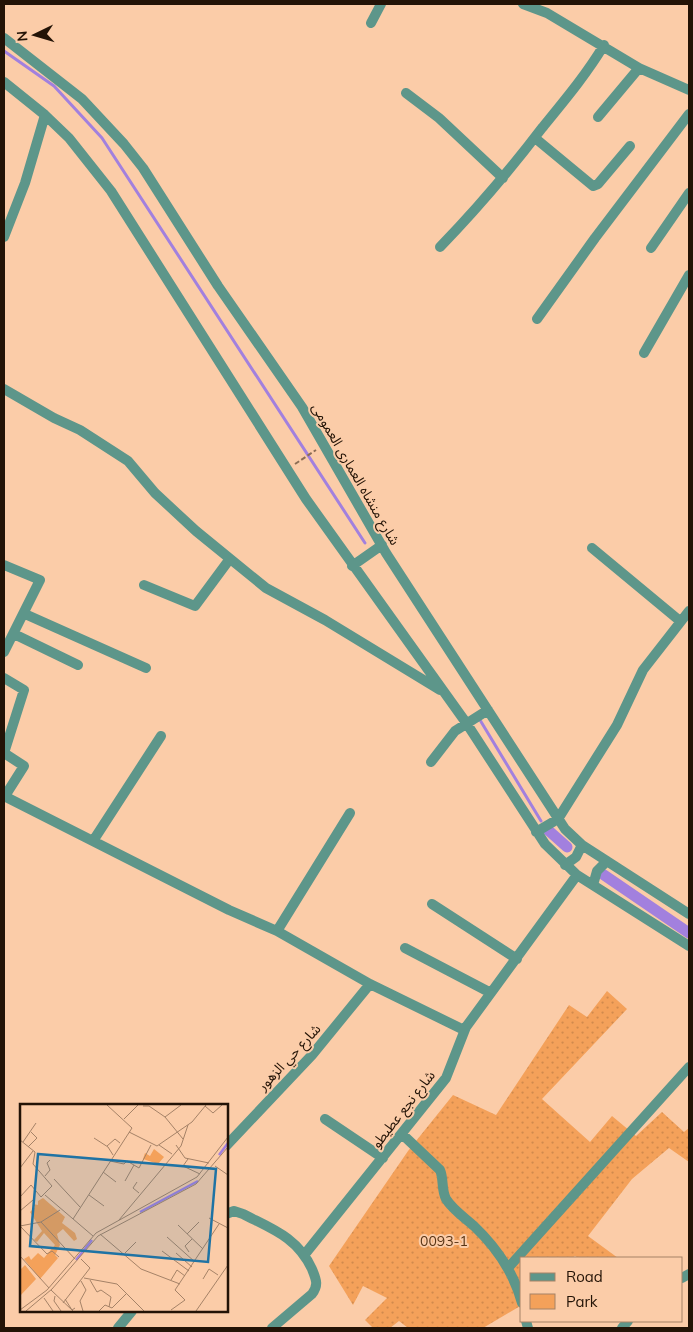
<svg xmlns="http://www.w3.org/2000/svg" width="693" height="1332" viewBox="0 0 693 1332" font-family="Mulish,'Noto Sans Arabic',sans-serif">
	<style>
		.green { fill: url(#green-dots) }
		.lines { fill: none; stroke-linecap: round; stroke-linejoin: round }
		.stream { stroke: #a280de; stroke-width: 3 }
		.canal { stroke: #a280de; stroke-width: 11 }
		.path { stroke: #8d6e55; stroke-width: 2; stroke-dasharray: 5 2.5; stroke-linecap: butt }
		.street { stroke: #5d968a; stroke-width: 10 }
		.labels { text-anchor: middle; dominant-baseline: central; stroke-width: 4; stroke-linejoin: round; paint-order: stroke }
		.street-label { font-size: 14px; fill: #231306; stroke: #fbcca8 }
		.park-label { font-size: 14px; fill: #583415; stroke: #fbcca8 }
		.inset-river { fill: none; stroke: #a280de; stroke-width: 2.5 }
		.inset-road { fill: none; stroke: #a58267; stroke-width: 1 }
		.view { fill: #1f73a4; fill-opacity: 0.15; stroke: #1f73a4; stroke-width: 2.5 }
		.inset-edge { fill: none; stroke: #231306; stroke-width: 2.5 }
	</style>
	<defs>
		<pattern id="green-dots" width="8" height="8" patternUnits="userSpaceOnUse" patternTransform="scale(1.25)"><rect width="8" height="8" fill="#f4a15a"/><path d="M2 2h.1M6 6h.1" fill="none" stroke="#d18a4d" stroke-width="1.8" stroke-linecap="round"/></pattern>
	</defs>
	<rect width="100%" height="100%" fill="#fbcca8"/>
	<path class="green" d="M607,991L627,1009L542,1099L590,1142L612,1116L636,1136L662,1112L684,1132L689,1128V1162L669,1148L632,1179L588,1236L618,1258H578L575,1256L572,1258H522V1305L483,1328H408L399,1321L390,1328H373L365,1320L387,1298L363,1286L353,1305L329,1266L408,1151L453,1095L496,1115L569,1005L587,1017Z"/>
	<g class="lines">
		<path class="stream" d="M4,51L54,86L102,138L365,543
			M480,720L541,821"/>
		<path class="canal" d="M548,830L567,847
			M604,875L689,933"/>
		<path class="path" d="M295,464L316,450"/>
		<path class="street" d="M523,4L547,13L639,68L689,90
			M371,23L381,4
			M4,38L82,99L124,144L143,168L218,286L302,407L386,553L565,829L582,845L689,914
			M4,82L45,115L69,138L111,191L306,499L467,724L545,844L577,875L689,946
			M406,93L439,118L503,178
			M598,117L639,68
			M535,138L593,186L598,184L630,146
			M4,237L25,183L45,115
			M440,247C477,209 510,170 542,128C564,101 586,75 604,45
			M651,248L689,193
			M537,319L595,238L689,114
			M644,353L689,275
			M4,389L54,418L80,430L128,461L155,493L196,531L266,588L325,620L440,690
			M592,548L680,621
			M4,565L40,580L4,652
			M352,566L382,545
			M144,585L195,606L229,560
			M25,614L146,668
			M14,634L78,665
			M4,678L24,690L4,753L24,766L5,796
			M431,762L455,731L488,710
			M4,796L229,910L277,931L370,984L464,1030
			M536,832L558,819L617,725L643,670L689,611
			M93,841L161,736
			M565,865L576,857L582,845
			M593,885L597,871L607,861
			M432,904L517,959
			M277,931L350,813
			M405,948L491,993
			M325,1119L383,1158
			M402,1134L440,1170C444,1179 441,1189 446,1199C453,1210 464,1217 474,1226C496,1247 514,1273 522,1303
			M226,1146L312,1055L370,984
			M226,1214L234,1211L243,1214C272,1229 297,1237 312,1269C316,1279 319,1285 312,1294L272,1328
			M305,1254L446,1078L466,1027L577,875
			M508,1268L689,1067
			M682,1278L689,1274
			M526,1321L528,1328
			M118,1328L132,1311
			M622,1328L628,1321"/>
	</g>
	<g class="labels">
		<g class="street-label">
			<text transform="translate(356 474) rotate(60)">شارع منشاه العمارى العمومى</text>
			<text transform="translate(289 1057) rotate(-47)">شارع حي الزهور</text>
			<text transform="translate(403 1109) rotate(-52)">شارع نجع عطيطو</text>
		</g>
		<g class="park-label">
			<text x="444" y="1241">0093-1</text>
		</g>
	</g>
	<g transform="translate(20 1104)">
		<rect width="208" height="208" fill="#fbcca8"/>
		<path d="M134,45L144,53L138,60L123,55L125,49L130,52ZM23,94L45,113L42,119L55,129L57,135L54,137L43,125L37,130L40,141L35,151L38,154L20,175L4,155L9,152L11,156L18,149L24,154L35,141L24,129L17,138L14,136L22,127L10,108L15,103L13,100L18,101V97ZM5,161L16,175L0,192V166Z" fill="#f4a15a"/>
		<path class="inset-river" d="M199,51L208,39M120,108L178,77M56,156L72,136"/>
		<path class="inset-road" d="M123,2H129L145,13L163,35M185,2L193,9L202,1M145,13L161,1M104,15L118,1M109,28L137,42L172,18L186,1M74,34L88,43L93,51M0,36L15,48L13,60L32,82L21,93L11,81L0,93M3,38L16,19M139,41L152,50M156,41L165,54L189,59M87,42L95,35L100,39M8,43L17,34L11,28M168,55L163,62L180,70M90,57L104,60L107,57L119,64L131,41M195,62L208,71M0,64L13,47M83,68L96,78M25,72L30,66L27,59L30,56M34,75L60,103M105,77L114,61M117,78L113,84L119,89M25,91L73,132M69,91L84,102M0,107L13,96M189,114L208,124M53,115L112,24L87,1M99,116L161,42L168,21M21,118L55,155M158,121L183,145M0,122L27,150L32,147L39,153M0,122L21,118L40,106M80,130L121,165L160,180M167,130L179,118M147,133L175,158M142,147L169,167M169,148L165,142L172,135M105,149L116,138M156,149L172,163M0,152L29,184M64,174L97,180L124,207M183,175L189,165L198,171M70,176L77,188L81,186L91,193L89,203M151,176L157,166L165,172M61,177L66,186L60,197L63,207M31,186L53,207M35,192L34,197L41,207M24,194L33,207M45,195L52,206L55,204M43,199L70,164L61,155M0,206L27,186L76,129L177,73L208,33M151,206L165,196L155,186L199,120M6,207L32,185L78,132L176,80L208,43M79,207L85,201L92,204L107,189M176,207L208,161"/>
		<path class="view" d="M18,50L196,65L188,158L10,142Z"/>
		<rect width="208" height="208" class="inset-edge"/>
	</g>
	<rect width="693" height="1332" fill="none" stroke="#231306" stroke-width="10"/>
	<rect x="520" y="1257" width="162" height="65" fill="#fbcca8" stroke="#a58267"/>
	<rect x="530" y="1273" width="25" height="8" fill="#5d968a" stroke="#a58267"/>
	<text x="566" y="1282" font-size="15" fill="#231306">Road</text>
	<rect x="530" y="1294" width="25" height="15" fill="#f4a15a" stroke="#a58267"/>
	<text x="566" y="1307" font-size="15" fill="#231306">Park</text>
	<g transform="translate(35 35) rotate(265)" stroke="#fbcca8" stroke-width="4" paint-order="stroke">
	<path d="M0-4L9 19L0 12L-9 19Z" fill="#231306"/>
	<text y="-8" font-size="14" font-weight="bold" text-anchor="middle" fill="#231306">N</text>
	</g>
</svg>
